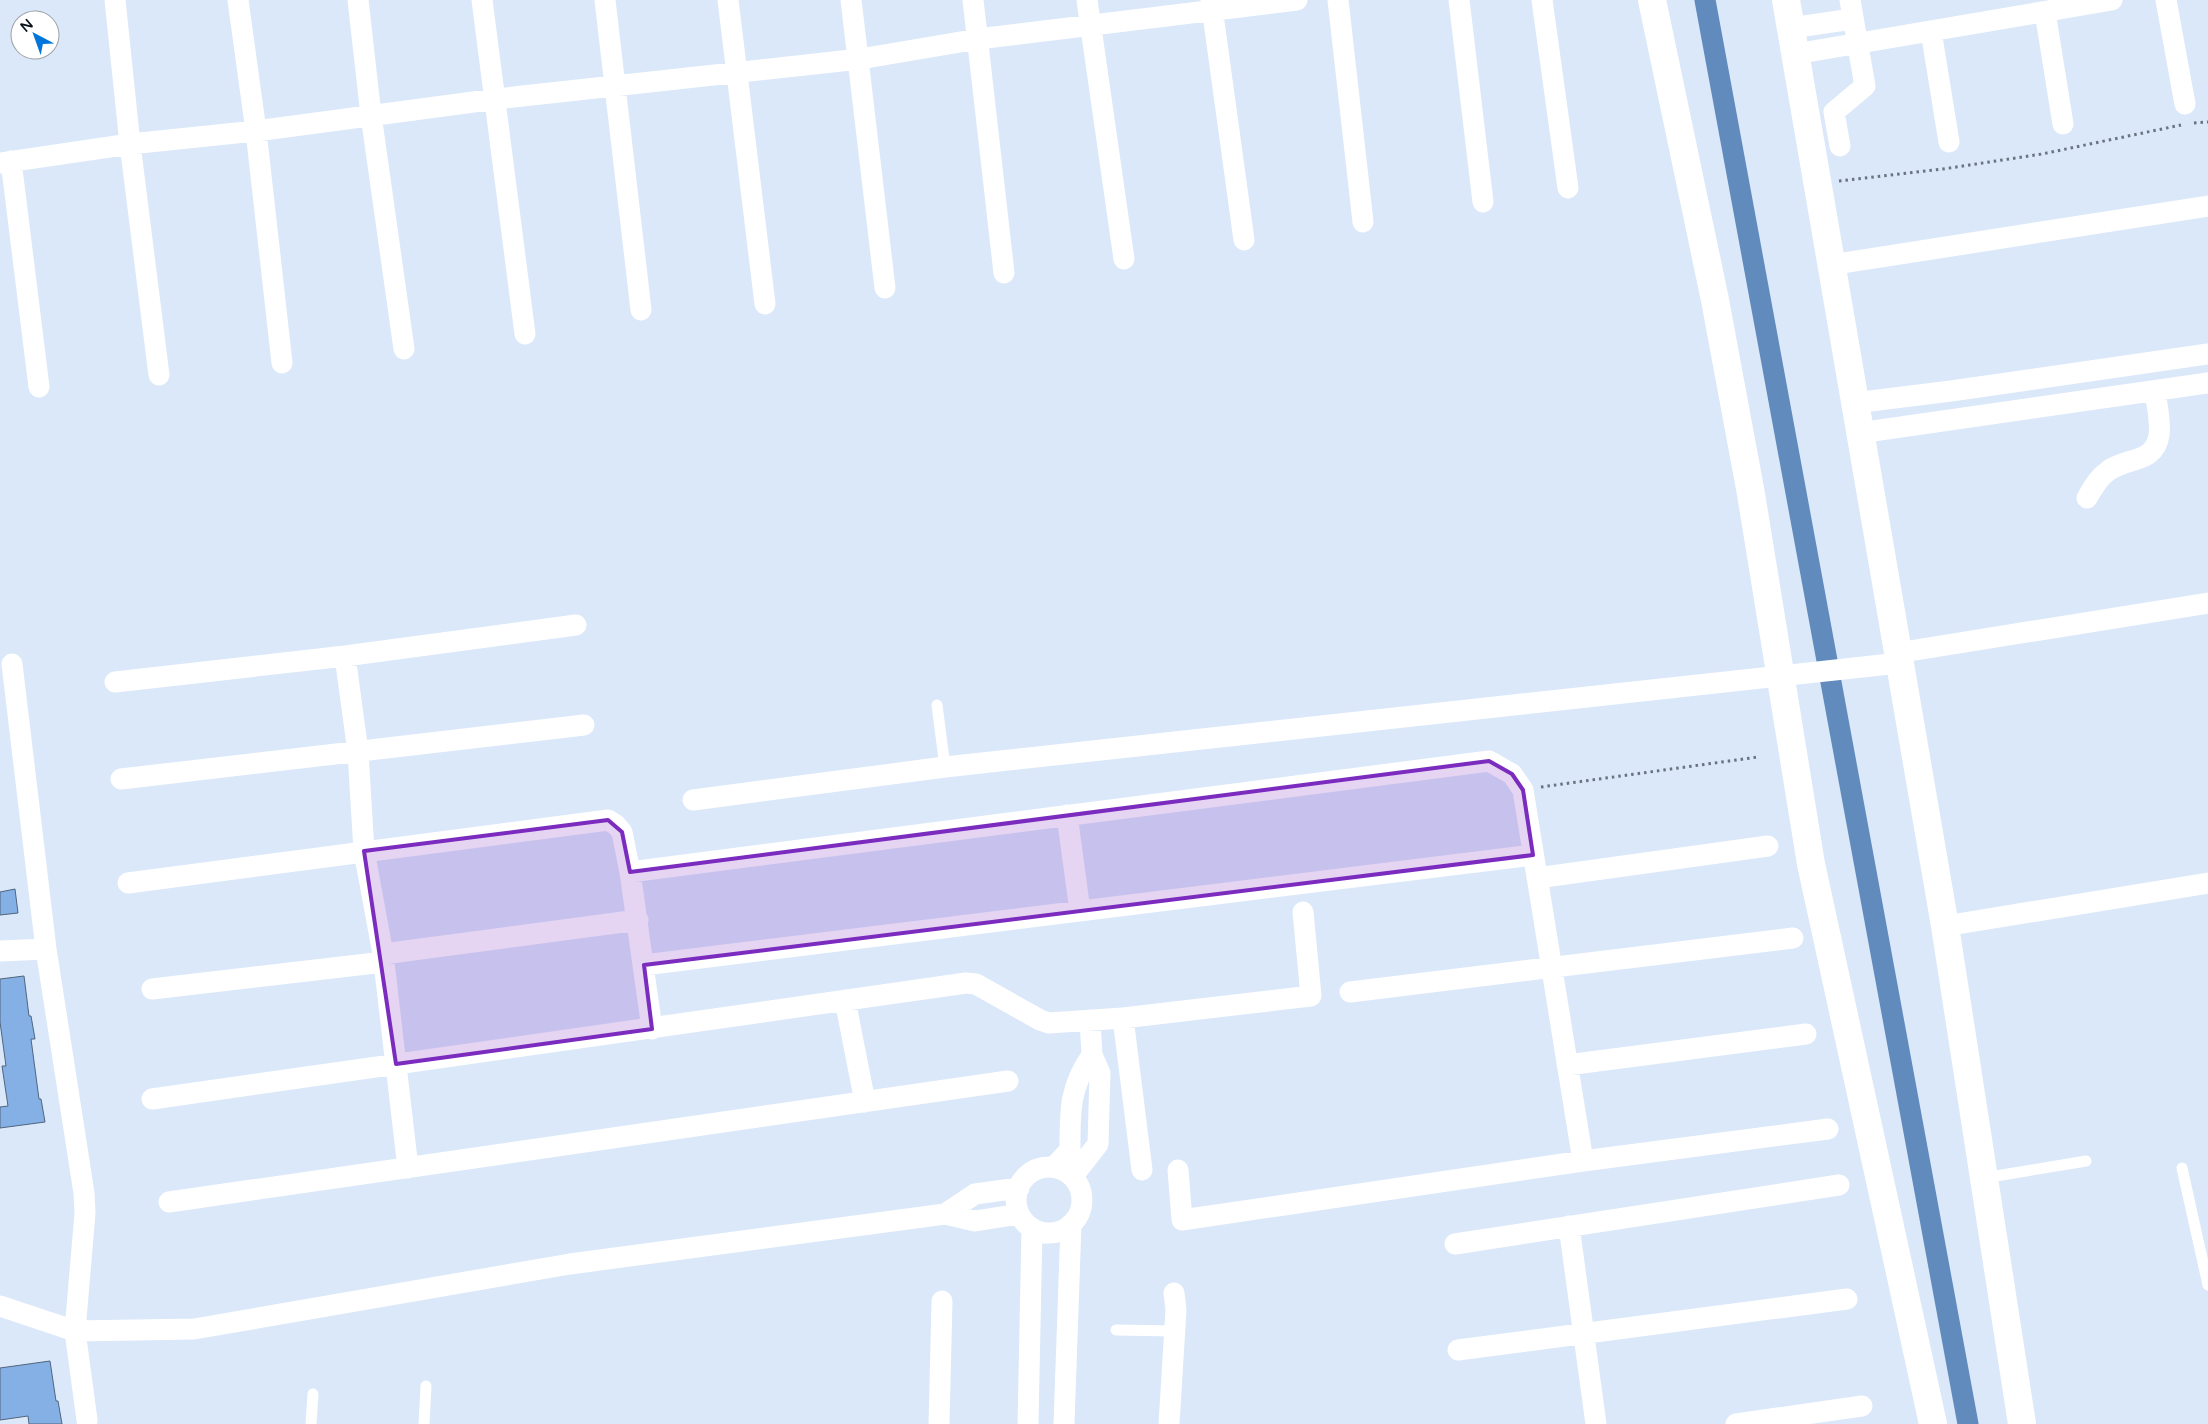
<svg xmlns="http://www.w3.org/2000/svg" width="2208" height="1424" viewBox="0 0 2208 1424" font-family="'Varela Round',sans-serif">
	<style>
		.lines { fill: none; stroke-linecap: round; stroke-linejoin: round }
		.canal { stroke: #618bbd; stroke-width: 21 }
		.building { fill: #85b0e5; stroke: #50657e }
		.path { stroke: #697481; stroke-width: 3; stroke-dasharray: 2.5 4; stroke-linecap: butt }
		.lane { stroke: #fff; stroke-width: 11 }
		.street { stroke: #fff; stroke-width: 21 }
		.secondary { stroke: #fff; stroke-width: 28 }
		.marked { fill: #7b2cbf; fill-opacity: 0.2; stroke: #7b2cbf; stroke-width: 4; stroke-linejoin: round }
	</style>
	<rect width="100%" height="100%" fill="#dae8f9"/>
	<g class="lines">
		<path class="canal" d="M1705,0L1968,1424"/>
	</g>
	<path class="building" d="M15,889L18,913L0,915V892Z
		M24,976L29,1016H31L35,1039H31L39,1099H41L45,1122L0,1128V1107L8,1106L2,1066H6L0,1022V979Z
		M50,1361L56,1401H58L62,1424H29L28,1416L0,1420V1368Z"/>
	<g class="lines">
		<path class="path" d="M2194,123L2208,122
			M1839,181L1943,169L2042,154L2181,125
			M1541,787L1758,757"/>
		<path class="lane" d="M937,705L945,767
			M2182,1168L2208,1285
			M1984,1178L2086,1161
			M1116,1330L1176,1331
			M311,1424L313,1394
			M424,1424L426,1386"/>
		<path class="street" d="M115,0L130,144L159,375
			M238,0L256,131L282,363
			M358,0L371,115L404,349
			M482,0L525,334
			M605,0L641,310
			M728,0L765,304
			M851,0L885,288
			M973,0L1004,273
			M1087,0L1124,259
			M1211,0L1244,240
			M1338,0L1363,222
			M1459,0L1483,202
			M1542,0L1568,188
			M2166,0L2185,104
			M2045,12L2063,124
			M1791,28L1852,19
			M1931,31L1949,142
			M1795,54L2112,0
			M1840,146L1834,112L1865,86L1850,0
			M11,161L39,387
			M0,163L130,144L256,131L496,99L860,59L978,39L1297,0
			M1830,265L2208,206
			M1854,403L1951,391L2208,354
			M1859,433L2208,383
			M2087,498C2093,488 2098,478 2108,471C2126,457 2155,464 2159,435C2161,422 2157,406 2155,392
			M1897,653L2208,603
			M345,656L358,752L364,851L383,954L408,1168
			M12,664L46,949L84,1193L85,1213L75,1331L87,1420
			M115,682L345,656L576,625
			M121,779L584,725
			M693,800L945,767L1899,663
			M1067,815L1080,911
			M630,872L1489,761L1512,774L1523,790L1583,1161
			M1537,878L1768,846
			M128,883L608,820L616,825L622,832L630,872L652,1029
			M1945,926L2208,883
			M0,951L46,949
			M383,954L638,920
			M644,965L1533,855
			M152,989L384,962
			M1350,992L1793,938
			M845,1000L865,1102
			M1123,1018L1311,996L1303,912
			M1567,1065L1806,1034
			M152,1099L966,983L976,984L1040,1020L1049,1023L1123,1018L1142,1170
			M1054,1167L1070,1150C1070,1111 1069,1088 1092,1055
			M1016 1200a33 33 0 1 1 66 0a33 33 0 1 1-66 0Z
			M1178,1170L1182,1220L1583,1161L1828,1129
			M1073,1176L1098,1144L1100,1073L1092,1055L1090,1020
			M169,1202L1008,1081
			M945,1214L975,1194L1019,1188
			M1569,1226L1596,1424
			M1455,1244L1839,1185
			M0,1306L75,1331L194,1329L570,1264L945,1214L975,1221L1019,1214
			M1458,1350L1847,1299
			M939,1424L942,1301
			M1028,1424L1032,1228
			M1064,1424L1071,1224
			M1169,1424L1176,1310L1174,1293
			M1736,1424L1862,1406"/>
		<path class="secondary" d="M1652,0L1715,300L1751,494L1811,864L1933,1424
			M1786,0L1945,926L2022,1424"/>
	</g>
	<path class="marked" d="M1489,761L1512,774L1523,790L1533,855L644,965L652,1029L396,1064L364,851L608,820L622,832L630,872Z"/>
	<g transform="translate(35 35) rotate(319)"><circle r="24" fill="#ffffff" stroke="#9da0a4"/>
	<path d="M0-4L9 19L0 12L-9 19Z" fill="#0076dd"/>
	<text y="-8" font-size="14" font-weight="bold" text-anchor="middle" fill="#09111b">N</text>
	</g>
</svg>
